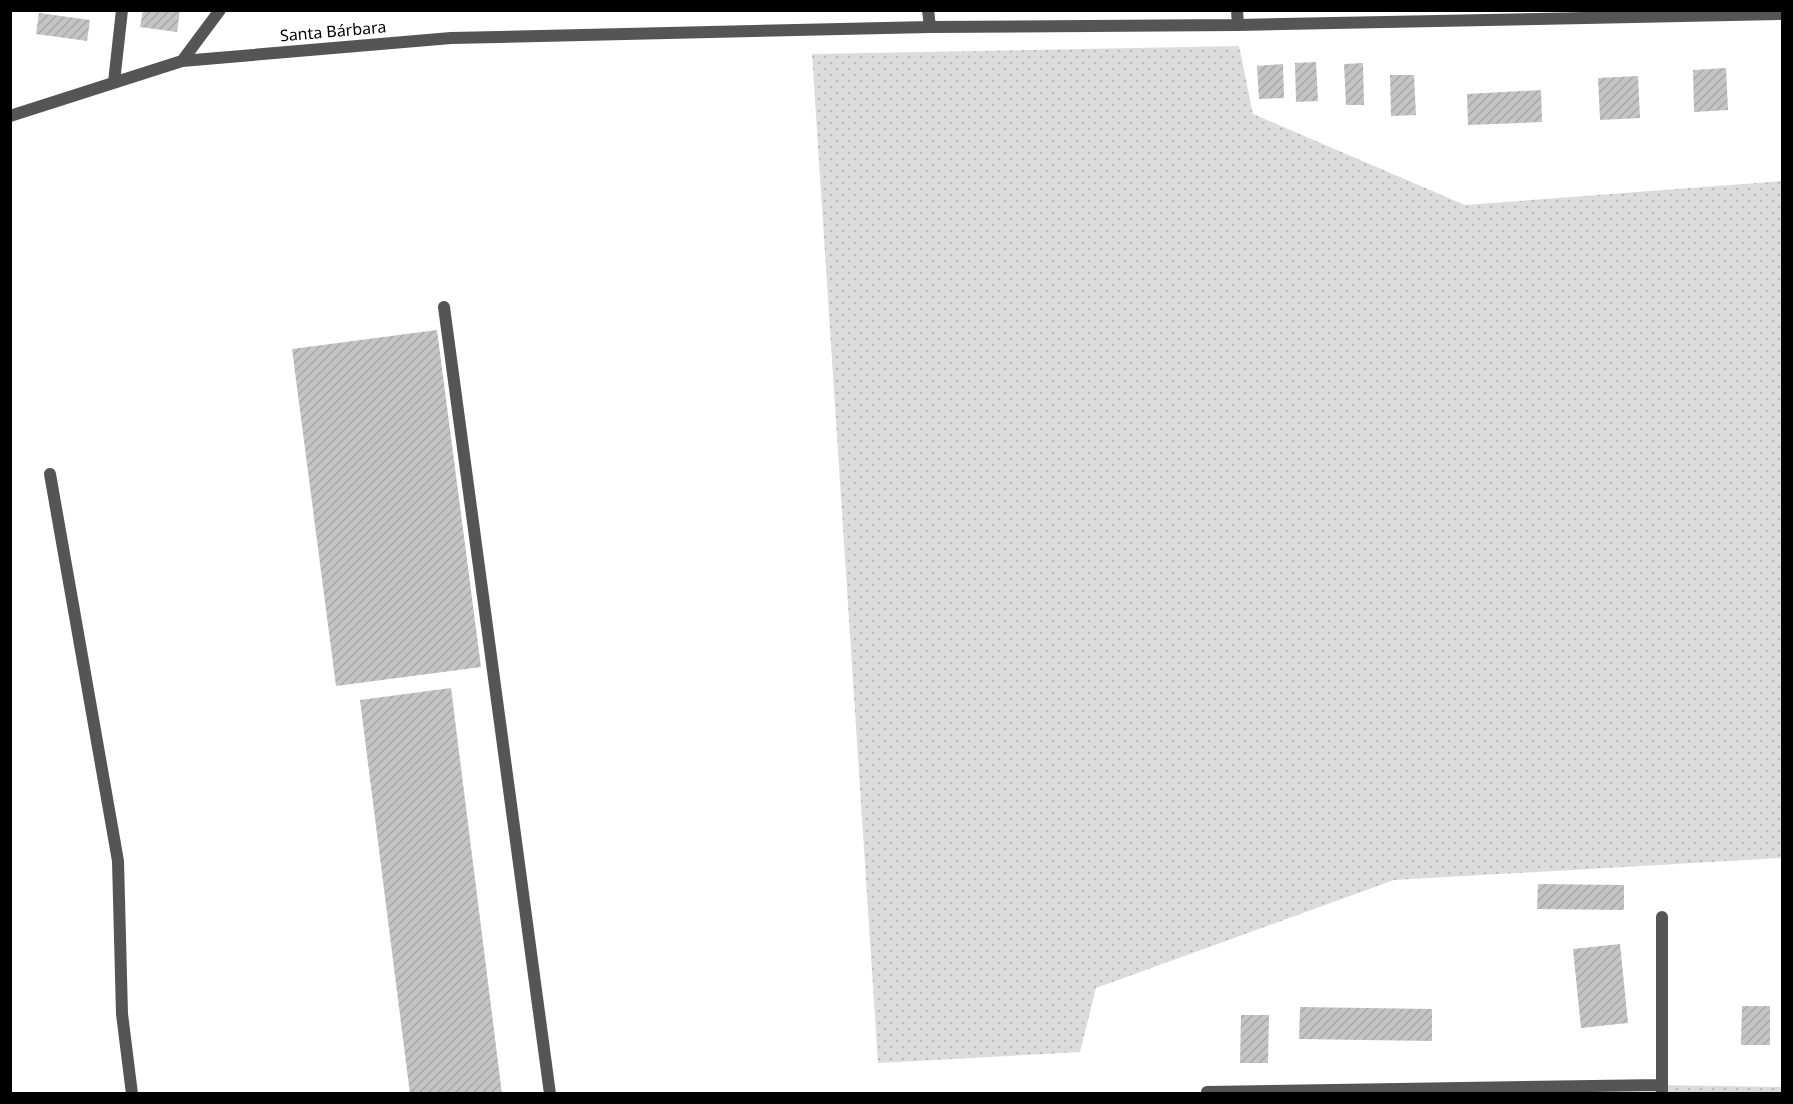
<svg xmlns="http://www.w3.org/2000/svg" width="1793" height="1104" viewBox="0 0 1793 1104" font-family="'Noto Sans',sans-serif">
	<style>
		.garden { fill: url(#garden-dots) }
		.building { fill: url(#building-hatch) }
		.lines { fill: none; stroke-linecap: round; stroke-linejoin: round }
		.service { stroke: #555; stroke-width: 12 }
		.minor { stroke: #555; stroke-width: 12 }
		.labels { text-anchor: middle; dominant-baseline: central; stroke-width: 4.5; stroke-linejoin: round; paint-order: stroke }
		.street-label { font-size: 16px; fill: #000; stroke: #fff }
	</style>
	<defs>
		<pattern id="garden-dots" width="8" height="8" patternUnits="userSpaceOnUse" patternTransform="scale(1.5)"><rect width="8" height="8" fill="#dcdcdc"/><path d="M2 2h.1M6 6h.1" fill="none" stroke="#bbb" stroke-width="1.8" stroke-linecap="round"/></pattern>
		<pattern id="building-hatch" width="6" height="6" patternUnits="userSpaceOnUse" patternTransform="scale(1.5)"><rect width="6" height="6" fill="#c4c4c4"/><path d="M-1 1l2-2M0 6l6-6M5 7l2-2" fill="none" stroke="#a7a7a7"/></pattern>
	</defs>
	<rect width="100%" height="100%" fill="#fff"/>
	<path class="garden" d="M1239,46L1253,114L1465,205L1782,181V858L1394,880L1096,988L1080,1052L878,1063L812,54Z
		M1662,1085L1782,1087V1093H1662Z"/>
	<path class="building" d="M143,10H180L177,32L140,27Z
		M39,13L90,20L87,41L36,34Z
		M1316,62L1318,101L1296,102L1295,63Z
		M1363,63L1364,105H1346L1344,64Z
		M1283,64L1284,98L1259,99L1257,66Z
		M1726,68L1728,110L1694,112L1693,70Z
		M1390,75H1414L1416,115L1391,116Z
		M1638,76L1640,118L1600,120L1598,78Z
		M1541,90L1542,122L1468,125L1467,94Z
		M437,330L481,667L336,686L292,349Z
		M451,688L502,1094H410L360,700Z
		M1538,884L1624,885V910L1537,909Z
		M1620,944L1628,1023L1581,1028L1573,949Z
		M1742,1006H1770V1045H1741Z
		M1300,1007L1432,1009V1041L1299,1039Z
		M1241,1015H1269L1268,1063H1240Z"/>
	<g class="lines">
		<path class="service" d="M444,307L550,1094
			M50,474L118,861L122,1014L132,1094"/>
		<path class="minor" d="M928,10L930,27
			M1237,10L1238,25
			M182,61L220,10
			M114,82L122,10
			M10,116L182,61L451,38L930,27L1238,25L1782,14
			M1662,917V1093
			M1207,1092L1662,1085"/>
	</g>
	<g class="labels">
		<g class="street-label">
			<text transform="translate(333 31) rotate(-5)">Santa Bárbara</text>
		</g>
	</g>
	<rect width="1793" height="1104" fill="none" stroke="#000000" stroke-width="24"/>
</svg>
